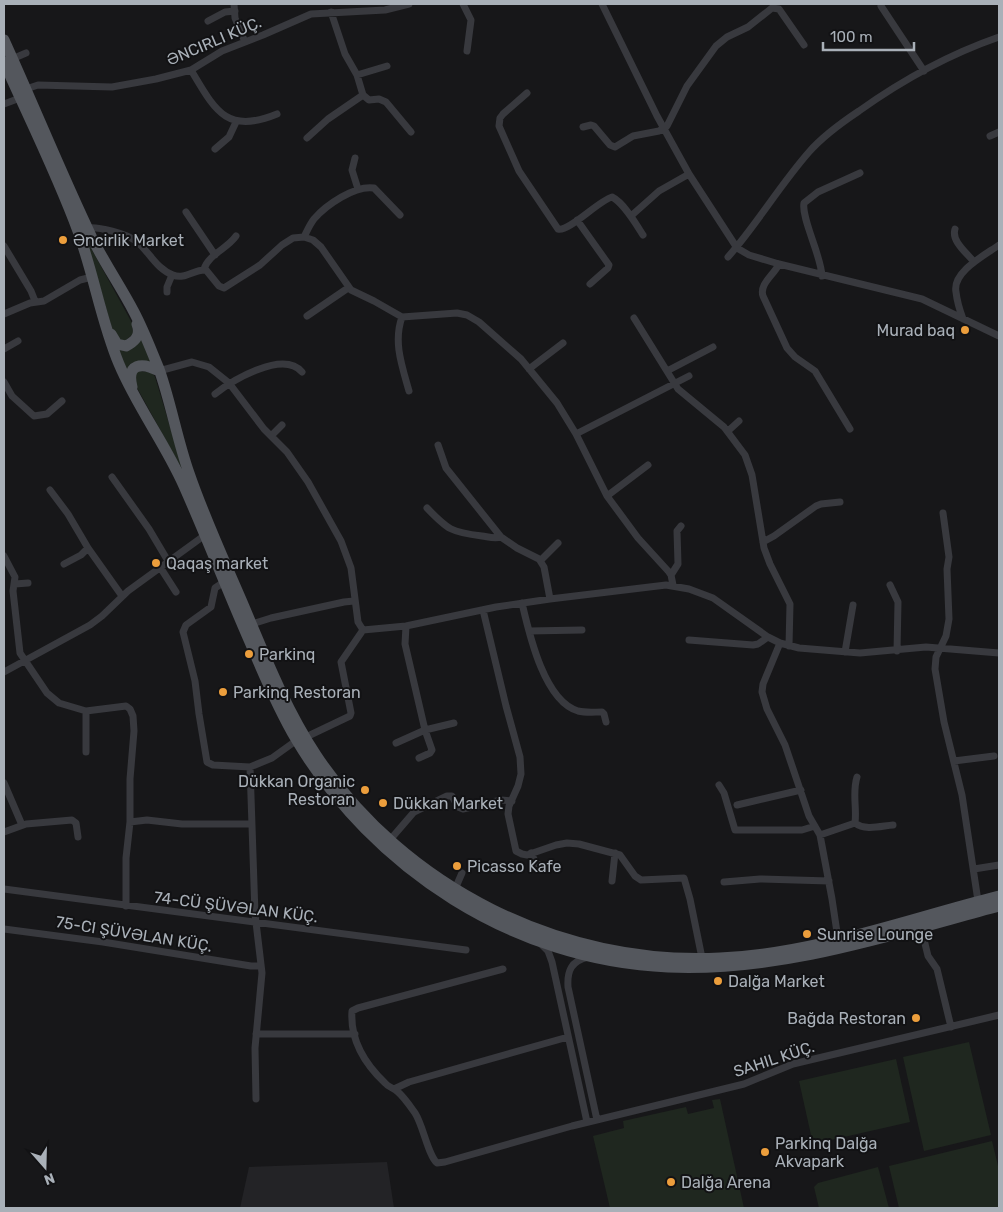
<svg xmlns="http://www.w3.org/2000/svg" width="1003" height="1212" viewBox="0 0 1003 1212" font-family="Rubik,sans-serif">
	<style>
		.built { fill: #232326 }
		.green { fill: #1f271f }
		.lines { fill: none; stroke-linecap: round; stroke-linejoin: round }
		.street { stroke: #38393e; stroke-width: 7 }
		.primary { stroke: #54575d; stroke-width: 11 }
		.poi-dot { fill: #ec9e3c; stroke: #121214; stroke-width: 2 }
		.labels { text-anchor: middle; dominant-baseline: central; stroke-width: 4; stroke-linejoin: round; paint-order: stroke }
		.street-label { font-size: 16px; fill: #a9b0b8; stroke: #121214 }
		.poi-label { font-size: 16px; fill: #a9b0b8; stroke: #121214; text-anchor: start }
	</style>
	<rect width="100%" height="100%" fill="#171719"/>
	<path class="built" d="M387,1162L394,1208H240L249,1167Z"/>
	<path class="green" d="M86,239L132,323L133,334L126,340H120L113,332Z
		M141,336L152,363C140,357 135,365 126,372L116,346Z
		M138,371L152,372L155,377L184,473L135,384V374Z
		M969,1042L991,1135L924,1151L903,1057Z
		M896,1059L910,1122L813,1144L799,1081Z
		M720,1099L744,1208H610L593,1136L624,1128L623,1121L686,1107L688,1114L714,1108L712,1100Z
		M992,1141L999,1170V1208H899L889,1166Z
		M878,1167L889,1208H819L814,1187L818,1183Z"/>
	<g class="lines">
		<path class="street" d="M234,4L235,18L245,42
			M463,4L471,20L467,51
			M602,4L657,116L689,174L737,248L749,255L779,264L922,299L999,336
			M881,6L924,71
			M331,12L345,54L357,75L363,95L369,100L379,99L386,102L411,132
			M208,21L225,12L235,11
			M12,59L26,53
			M191,70C215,110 226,135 277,114
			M357,75L387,66
			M26,89L38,85L112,87L156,79L191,70L222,51L263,35L311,14L385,10L409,4
			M527,93L503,114L500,118L499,126L519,171L558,229C569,232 598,201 612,197C624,203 636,224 643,235
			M4,104L20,98
			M583,127L591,125L594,126L610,145L615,147L633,136L659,131L667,126L687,86L716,46L727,37L748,27L772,8L779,9L804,45
			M990,136L999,132
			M307,138L328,119L363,95
			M215,149L229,137L236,122
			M355,158L352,170L358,189
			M186,212L215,255
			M631,216L659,191L689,174
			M577,220L609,265L608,268L590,284
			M87,228C98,226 127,234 136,241C149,251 156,269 173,275C185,280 194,269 206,270L219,286L224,288L260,265L282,245L293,238L304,237L313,240L321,247L351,290L374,301L402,317L457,313L467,315L479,322L521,359L557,403L576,434L607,496L638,538L669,572L671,575L673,585
			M955,229C951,241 967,253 974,262
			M304,237C307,231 310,224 314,219C326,205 355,185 374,188L400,215
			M4,246L31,291L35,301
			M728,257C757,224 780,185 809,152C823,136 841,123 859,111C901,81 950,54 999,37
			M779,264C774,275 759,284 763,296L787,348L795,357L815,371L850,429
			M204,269C209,254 227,249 236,236
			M822,276C821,255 801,218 804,203L818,192L860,173
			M167,292V287L172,275
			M4,314L30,303L44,301L80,280L92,277
			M307,316L348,288
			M402,317C393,342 402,366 409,391
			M634,318L678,389L724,427L745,455L752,475L764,548L770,564L790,604L789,646
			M963,319C960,311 957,301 956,292C952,272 985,255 999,245
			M4,349L18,341
			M529,369L563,343
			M159,371L192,362L209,367L229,383L264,429L287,452L308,482L341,541L351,568L358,622L363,630L406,626L496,607L550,599L666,585L689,589L713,598L768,637L780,643L799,648L860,653L926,647L999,653
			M667,371L713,347
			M4,382L12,396L34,416L47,414L62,401
			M215,394C233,380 283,350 302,372
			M728,431L739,421
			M576,434L689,376
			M272,435L282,425
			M438,445L446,468L501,537L517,548L539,559L544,567L550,599
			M112,477L149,529L168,561
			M50,490L68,514L88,548L122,596
			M607,496L648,465
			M427,508C448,530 451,532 482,536C489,537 495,539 501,537
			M943,513L949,557L947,569L949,619L946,636L936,657L935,669L944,722L962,795L978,901
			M763,542L774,536L816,506L821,504L840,502
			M4,556L15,577L13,591L20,653L47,693L59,703L86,711L126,706L130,709L133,716L134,731L130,779V822L126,858V906
			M541,560L558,543
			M64,564L81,555L88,548
			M160,567L176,592
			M671,575L678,564L677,531L681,526
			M224,582L215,588L211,607L186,625L183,632L195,681L199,714L207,762L213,765L250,767L272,758L297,740
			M15,584L28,583
			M890,585L898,602L897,651
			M522,603C529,633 544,701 578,711C586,713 594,712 602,712L604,714L606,722
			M483,610L506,706L520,757L521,774L518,786L509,806L508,814L516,851L522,854L527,855L556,845L567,843L579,844L620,855L635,876L641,880L684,878L690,899L702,958
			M252,624L271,618L344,602L354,601
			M406,626L405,644L425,730L432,750L430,753L419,758
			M529,631L582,630
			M689,640L753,645L758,644L768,637
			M780,643L763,684L762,692L767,709L785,745L809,816L820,835L832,899L838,939
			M845,652L853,605
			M4,672L90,625L102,616L128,591L205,535
			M306,737L350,716L351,713L341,662L363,630
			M396,743L425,730L454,723
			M86,752V711
			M954,761L994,756
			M250,767L255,914L262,973L255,1048L256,1099
			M4,783L22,825
			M719,785L724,793L735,830H802L815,826
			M737,805L801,790
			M130,822L147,820L182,824H251
			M855,823C865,831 881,826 893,825
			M4,832L26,824L72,820L76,823L78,837
			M820,835L855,823C857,807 852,793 857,777
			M389,841L414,812L447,796H452L458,807L463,809L501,800L512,801
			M531,853L536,863L548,869
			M974,869L999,865
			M612,881L615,853
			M724,882L760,879L829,881
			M4,889L466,950
			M455,889L462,873
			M921,927L928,956L937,969L951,1027
			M4,929L103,942L251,966H261
			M540,943L548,951L552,962L587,1122
			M588,957C571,961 567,971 568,987L597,1120
			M503,969L358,1008L352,1011C350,1039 365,1064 385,1083C388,1087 394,1088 398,1092C404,1097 410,1106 415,1113C423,1125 428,1155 437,1163L445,1162L572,1126L744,1084L793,1064L999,1015
			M256,1034H355
			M394,1089L409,1082L568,1037"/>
		<path class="primary" d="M4,40C34,106 61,173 92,238C105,264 121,287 134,312C144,331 151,350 159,369C171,403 177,439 189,473C204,517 224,560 242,602C264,654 285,708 316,755C404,888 562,966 720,958C815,954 907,919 999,896
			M4,62C29,118 57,174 78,231C94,275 101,321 119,364C137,407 165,443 184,486C208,540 229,595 253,649C266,680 279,710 296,739C373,869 515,961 668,967C781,972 891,935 999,906
			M111,334L117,344L126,346C136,341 141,335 137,324
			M132,387C126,363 142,362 159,371"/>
	</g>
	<g class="poi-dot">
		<circle cx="63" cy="240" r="5"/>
		<circle cx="965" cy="330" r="5"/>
		<circle cx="156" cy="563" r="5"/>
		<circle cx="249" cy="654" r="5"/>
		<circle cx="223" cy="692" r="5"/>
		<circle cx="365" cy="790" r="5"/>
		<circle cx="383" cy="803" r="5"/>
		<circle cx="457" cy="866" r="5"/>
		<circle cx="807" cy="934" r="5"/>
		<circle cx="718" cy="981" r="5"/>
		<circle cx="916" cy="1018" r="5"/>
		<circle cx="765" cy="1152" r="5"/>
		<circle cx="671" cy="1182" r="5"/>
	</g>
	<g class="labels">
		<g class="street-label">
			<text transform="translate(214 41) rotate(-23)">ƏNCIRLI KÜÇ.</text>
			<text transform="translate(236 907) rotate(7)">74-CÜ ŞÜVƏLAN KÜÇ.</text>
			<text transform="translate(134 934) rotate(9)">75-CI ŞÜVƏLAN KÜÇ.</text>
			<text transform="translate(774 1059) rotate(-18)">SAHIL KÜÇ.</text>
		</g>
		<g class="poi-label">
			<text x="73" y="240">Əncirlik Market</text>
			<text x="955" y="330" text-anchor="end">Murad baq</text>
			<text x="166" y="563">Qaqaş market</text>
			<text x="259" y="654">Parkinq</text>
			<text x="233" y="692">Parkinq Restoran</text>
			<text x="355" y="781" text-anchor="end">Dükkan Organic<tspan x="355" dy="18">Restoran</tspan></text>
			<text x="393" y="803">Dükkan Market</text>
			<text x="467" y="866">Picasso Kafe</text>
			<text x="817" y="934">Sunrise Lounge</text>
			<text x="728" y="981">Dalğa Market</text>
			<text x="906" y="1018" text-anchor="end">Bağda Restoran</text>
			<text x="775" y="1143">Parkinq Dalğa<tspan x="775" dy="18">Akvapark</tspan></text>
			<text x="681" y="1182">Dalğa Arena</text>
		</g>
	</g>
	<rect width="1003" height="1212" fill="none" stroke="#a9b0b8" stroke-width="10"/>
	<g transform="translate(45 1167) rotate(160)" stroke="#121214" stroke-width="4" paint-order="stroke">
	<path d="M0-4L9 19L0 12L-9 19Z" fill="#a9b0b8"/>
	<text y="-8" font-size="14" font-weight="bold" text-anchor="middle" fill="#a9b0b8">N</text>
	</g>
	<path d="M823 42v8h91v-8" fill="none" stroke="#a9b0b8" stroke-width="2.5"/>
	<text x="830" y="42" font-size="15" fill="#a9b0b8" stroke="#121214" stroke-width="4" paint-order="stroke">100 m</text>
</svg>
